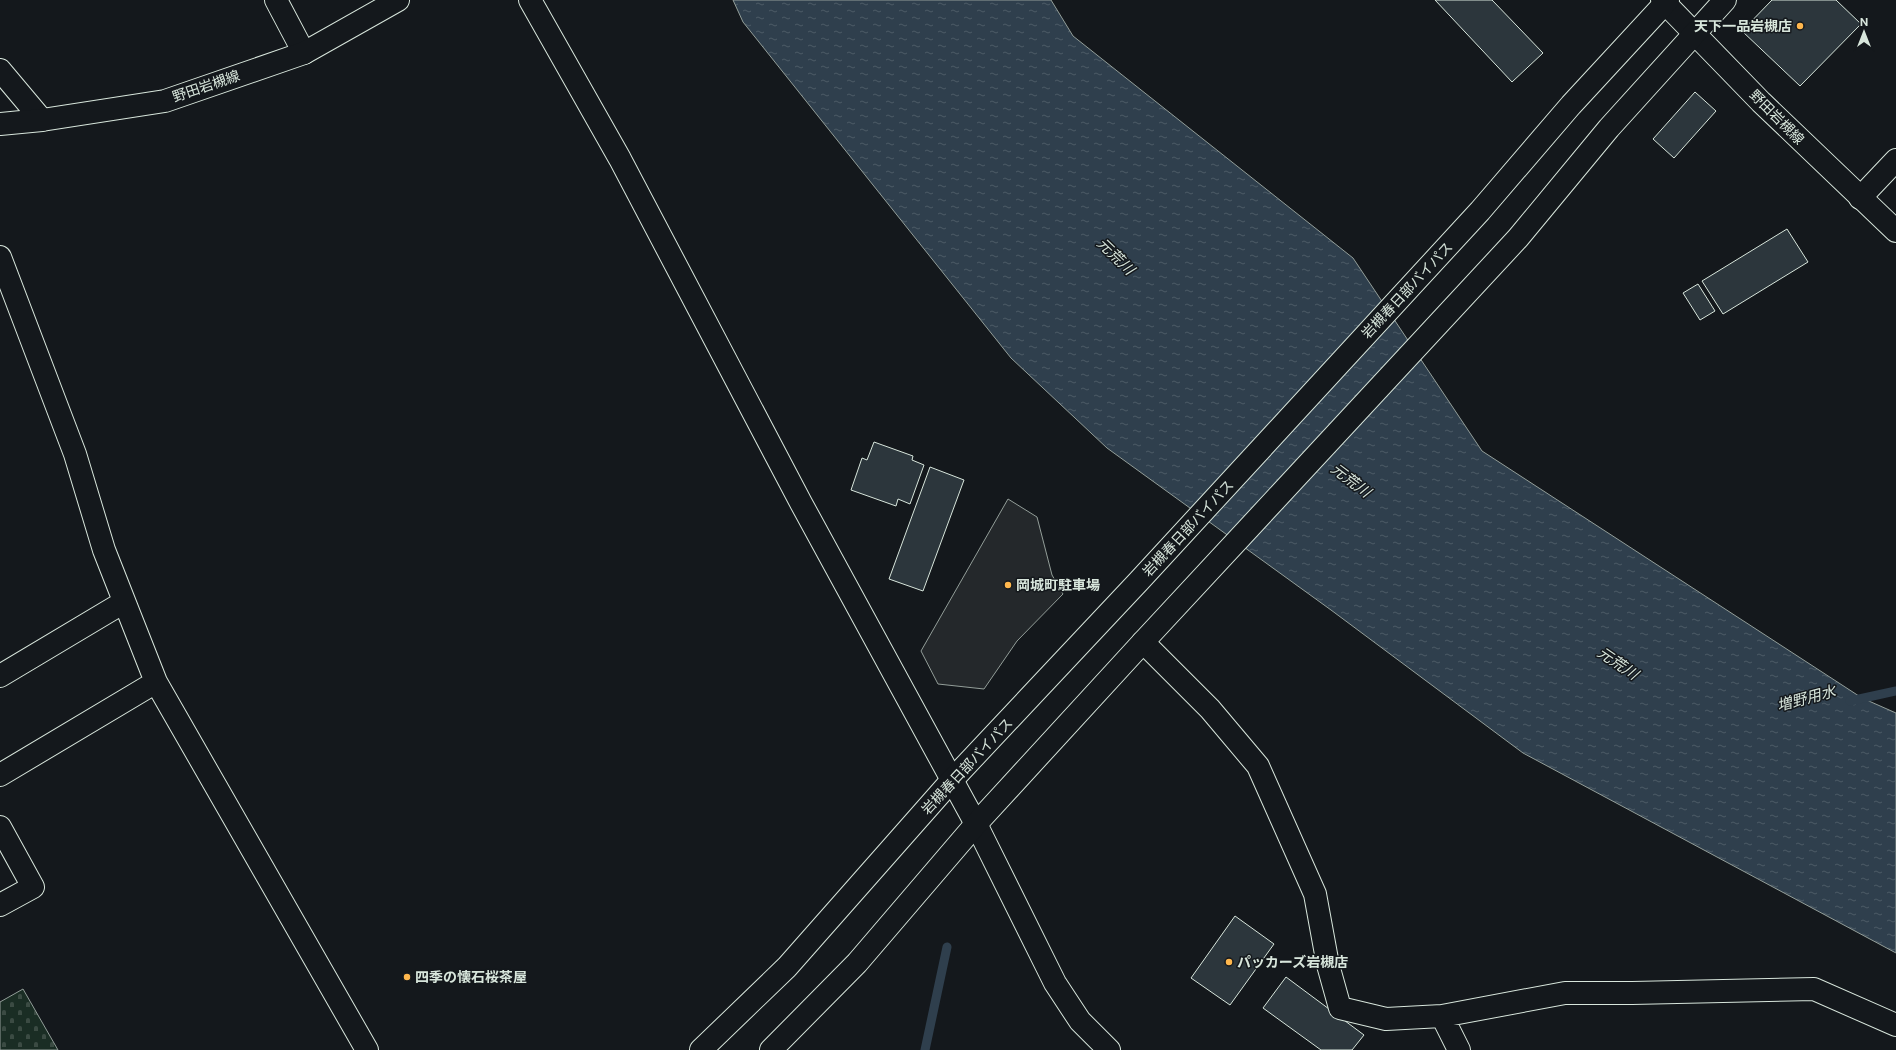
<svg xmlns="http://www.w3.org/2000/svg" width="1896" height="1050" viewBox="0 0 1896 1050" font-family="'Public Sans','Noto Sans JP',sans-serif">
	<style>
		.cemetery { fill: url(#cemetery-stones); stroke: #939e99 }
		.parking { fill: #24282b; stroke: #939e99 }
		.water { fill: url(#water-ripples); stroke: #939e99 }
		.lines { fill: none; stroke-linecap: round; stroke-linejoin: round }
		.stream { stroke: #2f3f4d; stroke-width: 9 }
		.building { fill: #2c363c; stroke: #d8e6dc }
		.minor-casing { stroke: #d8e6dc; stroke-width: 24 }
		.major-casing { stroke: #d8e6dc; stroke-width: 24 }
		.highway-casing { stroke: #d8e6dc; stroke-width: 24 }
		.minor { stroke: #14181c; stroke-width: 22 }
		.major { stroke: #14181c; stroke-width: 22 }
		.highway { stroke: #14181c; stroke-width: 22 }
		.poi-dot { fill: #ffb74d; stroke: #14181c; stroke-width: 1.5 }
		.labels { text-anchor: middle; dominant-baseline: central; stroke-width: 3; stroke-linejoin: round; paint-order: stroke }
		.poi-label { font-size: 14px; font-weight: bold; fill: #d8e6dc; stroke: #14181c; text-anchor: start }
		.street-label { font-size: 14px; fill: #d8e6dc; stroke: #14181c }
		.water-label { font-size: 15px; font-style: italic; fill: #d8e6dc; stroke: #14181c }
	</style>
	<defs>
		<pattern id="cemetery-stones" width="16" height="16" patternUnits="userSpaceOnUse"><rect width="16" height="16" fill="#1a2d24"/><path d="M2 7V4a2 2 0 0 1 4 0v3zM10 15v-3a2 2 0 0 1 4 0v3z" fill="#3b4b43"/></pattern>
		<pattern id="water-ripples" width="26" height="14" patternUnits="userSpaceOnUse"><rect width="26" height="14" fill="#2f3f4d"/><path d="M2 4q2-2 4 0t4 0M15 11q2-2 4 0t4 0" fill="none" stroke="#4c5b66"/></pattern>
	</defs>
	<rect width="100%" height="100%" fill="#14181c"/>
	<path class="cemetery" d="M23,989L58,1050H0V1002Z"/>
	<path class="parking" d="M1008,499L1037,517L1052,575L1063,594L1017,641L984,689L938,684L921,651Z"/>
	<path class="water" d="M733,0H1051L1073,36L1353,258L1482,451L1862,698L1896,713V953L1523,753L1331,610L1107,448L1011,358L743,22Z"/>
	<g class="lines">
		<path class="stream" d="M1850,701L1896,691
			M925,1050L947,947"/>
	</g>
	<path class="building" d="M1435,0H1492L1543,53L1512,82Z
		M1772,0H1836L1861,24L1800,86L1742,31Z
		M1695,92L1716,111L1674,158L1653,139Z
		M1787,229L1808,262L1723,314L1702,281Z
		M1698,284L1715,311L1700,320L1683,293Z
		M874,442L913,456L912,460L924,465L910,504L898,499L896,506L851,490L862,458L867,460Z
		M930,467L964,480L923,591L889,579Z
		M1235,916L1274,944L1230,1005L1191,978Z
		M1286,977L1364,1035L1352,1050H1321L1263,1008Z"/>
	<g class="lines">
		<defs>
			<path id="minor" d="M276,0L304,53
				M530,0L620,159L801,503L976,824L1055,983L1080,1021L1109,1050
				M0,70L42,120
				M1860,198L1896,160
				M0,257L75,454L104,550L156,682L367,1050
				M1143,642L1210,709L1258,766L1315,894L1328,965L1340,1008L1386,1019L1442,1016L1565,993H1632L1814,989L1896,1025
				M0,676L124,602
				M0,775L156,682
				M0,827L33,887L0,905
				M1442,1016L1459,1050"/>
			<path id="major" d="M1662,0L1761,102L1896,231
				M0,124L42,120L165,101L304,53L398,0"/>
			<path id="highway" d="M701,1050L787,967L952,780L1139,581L1480,211L1571,105L1668,0
				M771,1050L857,963L976,824L1143,642L1518,238L1609,128L1725,0"/>
		</defs>
		<use href="#minor" class="minor-casing"/>
		<use href="#major" class="major-casing"/>
		<use href="#highway" class="highway-casing"/>
		<use href="#minor" class="minor"/>
		<use href="#major" class="major"/>
		<use href="#highway" class="highway"/>
	</g>
	<g class="poi-dot">
		<circle cx="1800" cy="26" r="4"/>
		<circle cx="1008" cy="585" r="4"/>
		<circle cx="1229" cy="962" r="4"/>
		<circle cx="407" cy="977" r="4"/>
	</g>
	<g class="labels">
		<g class="poi-label">
			<text x="1792" y="26" text-anchor="end">天下一品岩槻店</text>
			<text x="1016" y="585">岡城町駐車場</text>
			<text x="1237" y="962">パッカーズ岩槻店</text>
			<text x="415" y="977">四季の懐石桜茶屋</text>
		</g>
		<g class="street-label">
			<text transform="translate(206 86) rotate(-19)">野田岩槻線</text>
			<text transform="translate(1777 117) rotate(45)">野田岩槻線</text>
			<text transform="translate(1407 290) rotate(-47)">岩槻春日部バイパス</text>
			<text transform="translate(1188 528) rotate(-47)">岩槻春日部バイパス</text>
			<text transform="translate(967 766) rotate(-47)">岩槻春日部バイパス</text>
		</g>
		<g class="water-label">
			<text transform="translate(1116 256) rotate(44)">元荒川</text>
			<text transform="translate(1351 480) rotate(37)">元荒川</text>
			<text transform="translate(1618 663) rotate(34)">元荒川</text>
			<text transform="translate(1806 698) rotate(-15)">増野用水</text>
		</g>
	</g>
	<g transform="translate(1864 32)" stroke="#14181c" stroke-width="3" paint-order="stroke">
	<path d="M0-3L7 15L0 10L-7 15Z" fill="#d8e6dc"/>
	<text y="-6" font-size="11" font-weight="bold" text-anchor="middle" fill="#d8e6dc">N</text>
	</g>
</svg>
